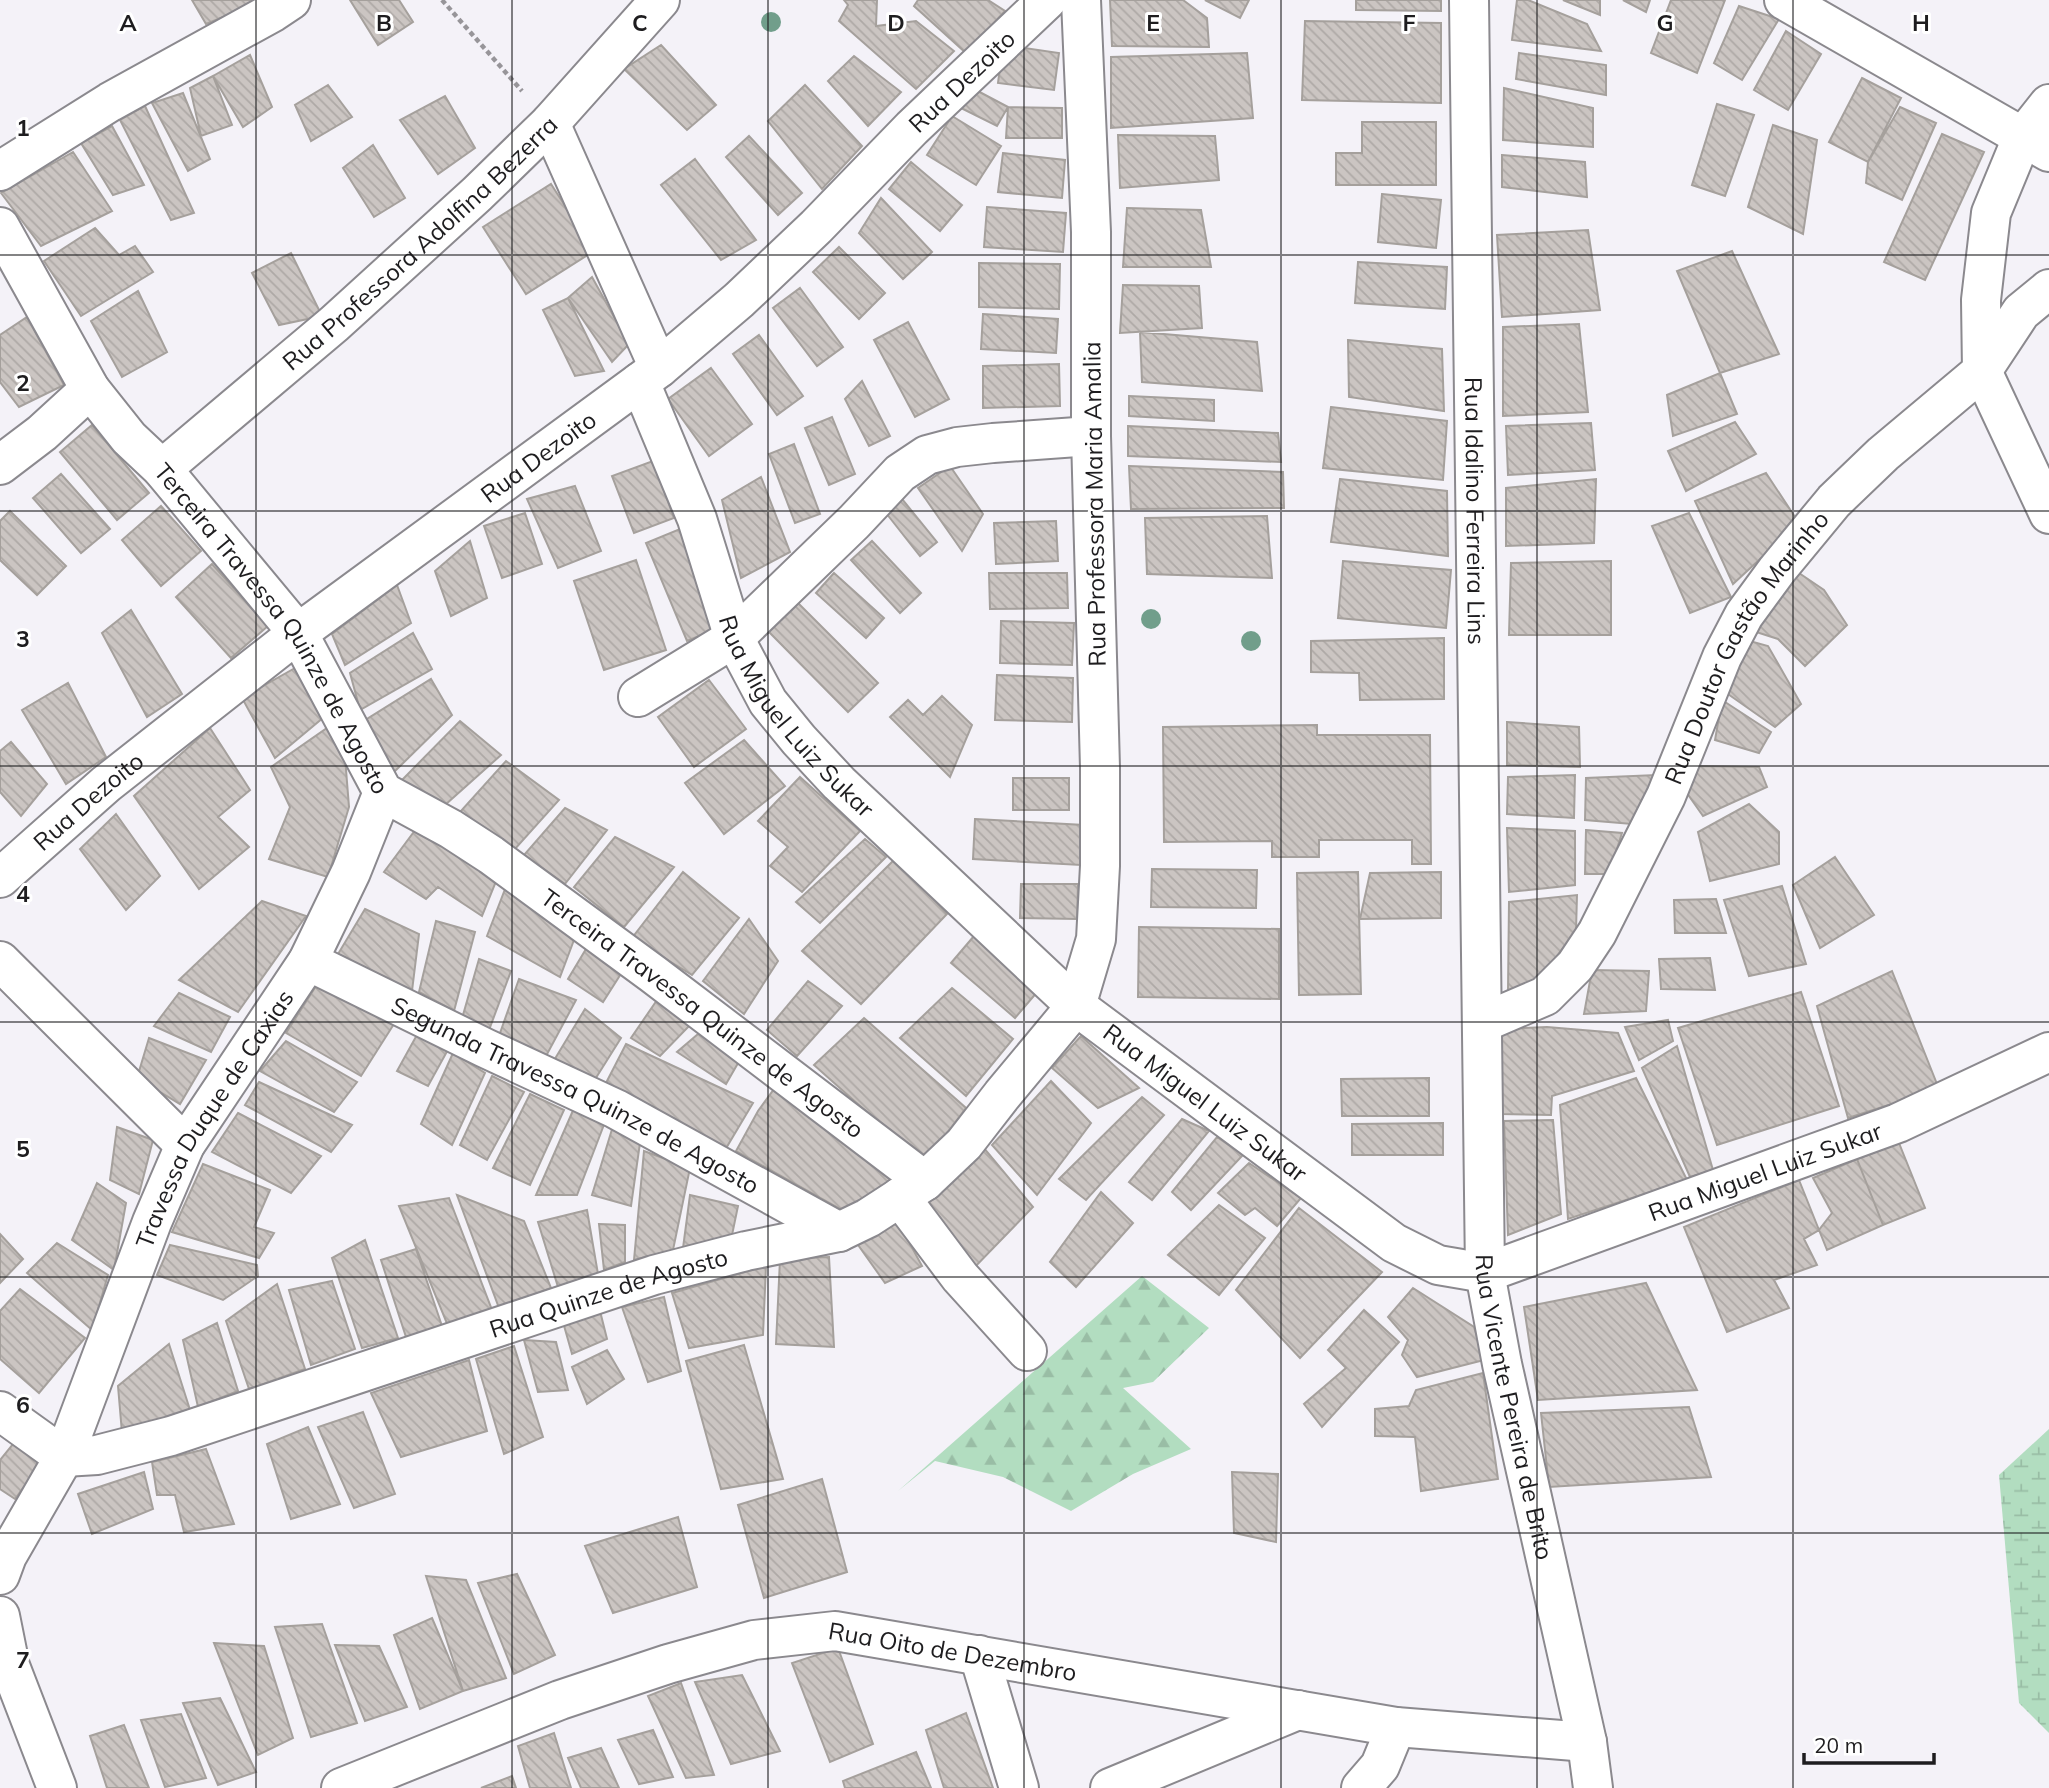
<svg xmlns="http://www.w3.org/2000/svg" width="2049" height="1788" viewBox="0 0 2049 1788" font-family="Mulish,sans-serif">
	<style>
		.forest { fill: url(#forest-firs) }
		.wetland { fill: url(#wetland-marsh) }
		.building { fill: url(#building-back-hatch); stroke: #a5a09c; stroke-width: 2 }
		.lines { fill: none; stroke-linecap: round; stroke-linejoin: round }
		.minor-casing { stroke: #8b898e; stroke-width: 42 }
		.path { stroke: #979599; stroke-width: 4.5; stroke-dasharray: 5 3.5; stroke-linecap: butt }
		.minor { stroke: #fff; stroke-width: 38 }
		.tree { fill: #719e8b }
		.grid { fill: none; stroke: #1e1d1f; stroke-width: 2; stroke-opacity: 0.55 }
		.labels { text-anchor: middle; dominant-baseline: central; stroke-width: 6; stroke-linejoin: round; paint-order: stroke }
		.street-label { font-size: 24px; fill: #1e1d1f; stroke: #fff }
		.grid-label { font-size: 23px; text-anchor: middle; font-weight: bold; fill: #1e1d1f; stroke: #fff; stroke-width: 6; stroke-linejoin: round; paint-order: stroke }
	</style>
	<defs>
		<pattern id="forest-firs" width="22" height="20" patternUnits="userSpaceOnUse" patternTransform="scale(1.75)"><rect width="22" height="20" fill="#b2ddc0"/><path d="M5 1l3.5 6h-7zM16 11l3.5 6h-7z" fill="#99bda5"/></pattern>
		<pattern id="wetland-marsh" width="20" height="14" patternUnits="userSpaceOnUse" patternTransform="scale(1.75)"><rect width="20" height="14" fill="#b2ddc0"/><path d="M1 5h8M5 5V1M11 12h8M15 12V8" fill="none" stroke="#99bda5"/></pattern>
		<pattern id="building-back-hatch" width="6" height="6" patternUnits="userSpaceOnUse" patternTransform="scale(1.75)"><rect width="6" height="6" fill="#cbc5c2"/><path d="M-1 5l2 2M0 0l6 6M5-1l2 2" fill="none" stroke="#aea9a6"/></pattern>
	</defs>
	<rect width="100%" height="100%" fill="#f4f2f8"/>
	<path class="forest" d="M1142,1276L1209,1328L1153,1382L1123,1388L1191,1449L1133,1474L1071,1511L1003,1477L935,1461L898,1491Z"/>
	<path class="wetland" d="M2049,1429V1733L2019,1703L1999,1475Z"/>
	<path class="building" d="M192,0H261L262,1L206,24Z
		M350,0H399L413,22L378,45Z
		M844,0H877L876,26L916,21L954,51L916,89L839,21L848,5Z
		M918,0H988L1005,11L966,53L914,6Z
		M1110,0H1183L1207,18L1209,47L1112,46Z
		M1205,0H1249L1240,18Z
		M1356,0H1441V11L1356,10Z
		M1517,0H1528L1587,24L1601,51L1512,40Z
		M1563,0H1600V15Z
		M1623,0H1650L1646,12Z
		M1671,0H1725L1697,73L1651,53Z
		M1739,6L1779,19L1742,80L1714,63Z
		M1305,21L1441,23V103L1302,100Z
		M1786,31L1821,54L1788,110L1754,90Z
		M661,45L716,105L687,130L624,69Z
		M1003,45L1059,53L1054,90L998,83Z
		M1247,53L1253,118L1111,128V57Z
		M1519,53L1606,65V95L1516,79Z
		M250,55L272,107L243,127L213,76Z
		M854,56L901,92L868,126L828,81Z
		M213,76L232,125L201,136L190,88Z
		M1862,78L1901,98L1868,162L1829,142Z
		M328,85L352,117L311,141L295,105Z
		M805,85L862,146L822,189L768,121Z
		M972,88L1008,107L997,126L961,108Z
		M1504,88L1593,108V147L1503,140Z
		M183,93L210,159L188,171L152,103Z
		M445,96L475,148L438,174L400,120Z
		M1717,104L1754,115L1725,196L1692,185Z
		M145,106L194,213L171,220L120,120Z
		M1008,107L1062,108V138H1006Z
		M1900,107L1936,123L1902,200L1866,183L1868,162Z
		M952,116L1001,146L976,185L927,155Z
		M1362,122H1436V185H1336V153H1362Z
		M1773,125L1817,140L1803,234L1748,207Z
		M112,126L144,185L113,195L81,143Z
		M1942,134L1984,152L1925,280L1884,262Z
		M1118,135L1215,136L1219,180L1120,188Z
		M749,136L802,193L778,215L726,157Z
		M373,145L405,198L374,217L343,168Z
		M73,152L112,211L41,246L1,193Z
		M1003,153L1065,160L1062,198L998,192Z
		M1502,155L1585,162L1587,197L1502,187Z
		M695,159L756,240L721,260L661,185Z
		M911,162L962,205L940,231L889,189Z
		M551,184L594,251L526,294L483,227Z
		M1382,194L1441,200L1436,248L1378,242Z
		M881,198L932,252L903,279L859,233Z
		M987,207L1066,213L1063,252L984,247Z
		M1127,208L1201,210L1211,267H1123Z
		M95,228L119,255L135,246L153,272L81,316L44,261Z
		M1588,230L1600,310L1502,317L1497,235Z
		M839,247L885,293L859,319L813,272Z
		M1732,251L1779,354L1720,373L1677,271Z
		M291,253L322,316L279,325L252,273Z
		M1358,262L1447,267L1445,309L1355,303Z
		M979,263L1060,264L1059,309L979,307Z
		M592,277L629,344L612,362L568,298Z
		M1123,285L1199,286L1202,328L1120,333Z
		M800,288L843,347L817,366L773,308Z
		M138,291L167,352L122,377L91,321Z
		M568,298L604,371L575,376L543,310Z
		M983,314L1058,319L1056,353L981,349Z
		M27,317L64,385L19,407L0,382V335Z
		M908,322L949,399L915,417L874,340Z
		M1579,324L1588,412L1503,416V327Z
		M1140,332L1257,342L1262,391L1142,382Z
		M759,335L803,396L777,415L733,354Z
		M1348,340L1442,349L1444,411L1349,397Z
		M1059,364L1060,406L983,408V366Z
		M711,368L752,424L709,456L668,399Z
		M1720,373L1737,414L1673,436L1667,395Z
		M862,381L890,436L869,446L845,399Z
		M1129,396L1214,400V421L1129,416Z
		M1331,407L1447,421L1443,480L1323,468Z
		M832,417L855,474L829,485L805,428Z
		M1735,422L1756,454L1686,491L1668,451Z
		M1591,423L1595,470L1508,475L1506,426Z
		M92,425L149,493L117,520L60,452Z
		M1128,426L1278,433L1281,462L1128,456Z
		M794,444L820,514L795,523L769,454Z
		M653,461L674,518L634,533L612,476Z
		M950,466L983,514L962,551L918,488Z
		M1129,466L1283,472L1284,508L1131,509Z
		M1766,473L1799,523L1733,584L1695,501Z
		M61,474L110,529L81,553L33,498Z
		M761,477L790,552L741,578L722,500Z
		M1340,479L1447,491L1448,556L1331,542Z
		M1596,479L1594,543L1506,546V488Z
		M575,486L601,551L558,568L527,499Z
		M902,499L937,542L920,556L886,513Z
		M161,506L201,551L161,586L122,540Z
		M10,511L66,566L37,595L0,560V521Z
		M525,513L542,564L502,578L484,526Z
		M1689,513L1731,597L1690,613L1652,526Z
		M1267,516L1272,578L1147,574L1145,518Z
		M1056,521L1058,561L996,564L994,523Z
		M680,529L721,627L687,641L646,543Z
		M470,541L487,598L451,616L435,571Z
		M872,541L921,593L900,613L851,560Z
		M636,560L666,650L604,670L574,581Z
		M1343,561L1451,570L1446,628L1338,618Z
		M1611,561V635H1509L1511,563Z
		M212,564L268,626L231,658L176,597Z
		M1796,571L1824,590L1847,625L1805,666L1778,639L1753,631Z
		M834,573L884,618L866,638L816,593Z
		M989,573H1067L1068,608L990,609Z
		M397,585L411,623L345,665L332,634Z
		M795,600L878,683L848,712L766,629Z
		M131,610L182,694L147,717L102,633Z
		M1001,621L1074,623L1072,665L1000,663Z
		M413,633L432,669L360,710L350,673Z
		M1444,638V699L1360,700L1359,673L1311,672V641Z
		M1746,640L1768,646L1801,704L1775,727L1725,692Z
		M295,668L324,717L275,758L242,698Z
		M997,675L1073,678L1072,722L995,720Z
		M431,679L452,715L391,775L367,719Z
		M709,680L746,729L694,767L658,717Z
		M68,683L106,757L66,784L22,710Z
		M942,696L972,725L950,777L890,717L908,700L923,715Z
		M1722,700L1771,732L1759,753L1715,740Z
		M460,721L501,755L445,805L401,781Z
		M1507,722L1579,727L1580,767L1507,765Z
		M1317,725V735H1430L1431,864H1412V840H1319V857H1272V841L1164,842L1163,727Z
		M210,728L250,790L218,817L249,847L199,889L134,796Z
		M327,728L345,757L349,807L328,877L269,859L290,807L271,767Z
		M744,740L785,786L724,834L685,783Z
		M11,742L47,784L21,816L0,792V751Z
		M506,761L559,800L515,849L460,812Z
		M1695,766L1759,767L1767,787L1703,816L1682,786Z
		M1575,775L1574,818L1507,814L1508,777Z
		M1656,775L1632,824L1585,820L1586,778Z
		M800,777L860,831L802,892L770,866L788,847L758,821Z
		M1013,778H1069V810H1013Z
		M1749,804L1779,832V864L1710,881L1698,832Z
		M565,808L607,830L565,884L524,855Z
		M116,814L160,876L126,910L80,849Z
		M975,819L1084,825L1081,865L973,859Z
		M1507,828L1575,831V885L1509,892Z
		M416,829L499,874L482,916L438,887L426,899L384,872Z
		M1586,830L1622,833L1609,874H1585Z
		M615,837L674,867L624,927L574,887Z
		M865,839L886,857L820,923L796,902Z
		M897,857L947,914L861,1004L802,951Z
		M1835,857L1874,915L1820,948L1793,885Z
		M1152,869L1257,870L1256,908L1151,907Z
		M683,872L739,918L692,975L632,938Z
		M1358,872L1361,994L1299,995L1297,873Z
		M1441,872V918L1360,919L1370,873Z
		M507,884L577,932L560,977L487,936Z
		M1021,884H1078L1077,919L1020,918Z
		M1782,886L1806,964L1749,976L1724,900Z
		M1577,895L1576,931L1537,982L1508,991L1509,902Z
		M1716,899L1726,933H1675L1674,900Z
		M262,901L306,916L238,1012L179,980Z
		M365,909L419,934L412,991L338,954Z
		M749,919L778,961L744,1014L703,981Z
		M436,921L475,932L454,1011L419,992Z
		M1139,927L1279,929V999L1138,997Z
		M974,936L1038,991L1015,1018L951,963Z
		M589,944L624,969L603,1002L568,979Z
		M1710,958L1715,990L1661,989L1659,959Z
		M479,959L511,971L489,1030L463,1015Z
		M1592,970L1649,971L1646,1011L1584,1014Z
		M1892,971L1939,1089L1848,1118L1817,1006Z
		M519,979L576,1000L545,1058L499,1036Z
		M808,981L842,1006L797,1056L767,1030Z
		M316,986L394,1024L361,1076L286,1033Z
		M952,988L1013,1039L966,1096L900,1038Z
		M1801,992L1839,1106L1717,1145L1678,1028Z
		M179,993L230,1017L211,1052L154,1026Z
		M657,1000L693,1022L660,1056L631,1038Z
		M585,1009L621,1038L594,1081L553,1062Z
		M864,1018L966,1108L924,1163L814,1065Z
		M1668,1020L1673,1041L1639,1060L1625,1027Z
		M1547,1027L1618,1033L1634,1071L1552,1096L1551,1115L1501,1114L1500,1029Z
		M705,1028L741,1058L726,1084L677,1052Z
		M418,1033L450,1046L428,1086L397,1071Z
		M1081,1036L1139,1088L1098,1108L1052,1068Z
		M149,1038L206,1060L180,1104L137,1078Z
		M286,1041L357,1082L334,1112L260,1071Z
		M626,1044L753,1103L722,1155L606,1083Z
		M1677,1046L1713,1170L1690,1177L1642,1068Z
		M453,1053L485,1073L452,1145L421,1124Z
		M492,1076L524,1092L487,1160L460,1145Z
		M1429,1078V1116H1342L1341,1079Z
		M1636,1078L1687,1180L1568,1219L1560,1105Z
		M1051,1081L1091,1123L1037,1195L992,1145Z
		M259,1082L352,1125L331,1152L245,1105Z
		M777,1085L909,1179L844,1211L736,1151L758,1111Z
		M530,1094L564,1110L530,1185L493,1168Z
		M1142,1097L1164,1115L1086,1200L1059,1179Z
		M575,1106L605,1122L577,1195H536Z
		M238,1113L321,1156L291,1193L212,1152Z
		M1182,1119L1209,1131L1152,1200L1129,1182Z
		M1553,1120L1561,1214L1508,1235L1504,1121Z
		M1443,1123V1155H1352V1124Z
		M613,1126L641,1136L631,1206L592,1195Z
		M117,1127L153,1140L139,1194L110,1180Z
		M1217,1137L1243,1155L1191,1210L1172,1192Z
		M1899,1143L1925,1208L1883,1225L1857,1159Z
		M983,1147L1033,1207L972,1270L925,1203Z
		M644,1151L690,1168L673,1250L634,1260Z
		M1857,1159L1883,1225L1827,1250L1819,1230L1832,1213L1813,1178Z
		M1249,1163L1301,1198L1277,1226L1255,1208L1245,1215L1218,1193Z
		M203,1164L270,1190L254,1227L274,1233L259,1258L172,1232Z
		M1799,1180L1819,1230L1804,1239L1817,1265L1774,1280L1789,1308L1727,1332L1684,1227Z
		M97,1183L126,1203L114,1270L72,1240Z
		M1101,1192L1133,1223L1076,1287L1050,1262Z
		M457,1195L524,1221L551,1288L499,1308Z
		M690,1195L738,1206L731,1240L683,1248Z
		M449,1198L492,1310L448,1326L399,1206Z
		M1219,1205L1265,1238L1219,1295L1168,1255Z
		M1299,1208L1382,1272L1300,1358L1236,1290Z
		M587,1210L598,1274L558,1287L538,1222Z
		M895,1216L922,1266L885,1283L856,1242Z
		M599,1224L625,1225V1262L604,1270Z
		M0,1234L23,1259L0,1283Z
		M365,1240L398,1338L362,1348L332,1258Z
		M57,1243L108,1275L92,1330L27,1273Z
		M170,1245L257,1265L258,1276L223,1300L157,1275Z
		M416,1249L442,1326L406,1337L381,1260Z
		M829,1257L834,1347L776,1344L780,1259Z
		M766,1266L763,1335L689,1348L672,1293Z
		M332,1281L355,1349L311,1365L289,1290Z
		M1646,1283L1697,1390L1538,1400L1524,1307Z
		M277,1284L305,1369L249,1389L226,1321Z
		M1413,1288L1474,1327L1484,1360L1417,1377L1402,1355L1408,1340L1388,1317Z
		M20,1289L85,1338L39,1393L0,1359V1311Z
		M664,1297L681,1371L648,1382L622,1307Z
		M599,1307L607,1339L572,1354L563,1322Z
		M1364,1310L1399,1342L1322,1427L1304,1404L1346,1368L1328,1350Z
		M217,1323L238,1391L198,1407L183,1340Z
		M524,1340L556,1342L568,1390L538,1392Z
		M169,1344L191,1413L122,1433L118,1386Z
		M744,1345L783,1479L721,1489L686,1361Z
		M514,1346L543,1437L504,1454L476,1359Z
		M607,1350L624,1379L587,1404L572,1367Z
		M469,1360L487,1431L401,1457L371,1393Z
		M1483,1373L1498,1479L1421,1491L1415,1437L1375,1436V1409L1409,1406L1416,1390Z
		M1689,1407L1711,1477L1549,1487L1541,1413Z
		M363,1412L395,1494L354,1508L318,1427Z
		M308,1427L340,1504L291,1519L267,1444Z
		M13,1444L42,1462L15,1499L0,1489V1460Z
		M206,1449L234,1524L184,1532L175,1495H157L152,1462Z
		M144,1472L153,1509L92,1534L78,1494Z
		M1232,1472L1278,1474L1276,1542L1234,1533Z
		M822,1479L847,1572L764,1598L738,1505Z
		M678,1517L697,1587L613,1613L585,1546Z
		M517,1574L555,1655L514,1674L478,1583Z
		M426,1576L466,1580L506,1678L463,1691Z
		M432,1618L463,1691L420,1709L394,1635Z
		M322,1624L357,1723L311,1737L275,1627Z
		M214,1643L264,1646L293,1738L258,1755Z
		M335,1645L379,1646L407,1707L365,1721Z
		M838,1648L873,1744L830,1762L792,1663Z
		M742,1675L780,1751L731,1764L695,1682Z
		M681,1683L714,1775L686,1778L648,1696Z
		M220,1698L256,1772L218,1785L183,1703Z
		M966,1713L993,1788H944L926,1730Z
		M181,1714L206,1778L165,1787L141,1720Z
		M124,1725L149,1788H107L90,1736Z
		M653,1730L673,1777L639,1784L618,1740Z
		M554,1733L571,1788H530L518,1746Z
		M601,1748L619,1788H581L568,1758Z
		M916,1752L931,1788H845L843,1781Z
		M512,1776L516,1788H481Z"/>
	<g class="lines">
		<defs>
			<g id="minor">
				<path id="s1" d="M1469,0L1485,1273L1502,1364L1587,1742L1593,1788"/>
				<path d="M1784,0L2049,152"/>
				<path d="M2049,104L2022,138L1991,213L1981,300L1982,371L2049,514"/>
				<path d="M550,123L659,368"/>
				<path d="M0,171L110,102L273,12L291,0"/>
				<path id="s2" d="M0,227L90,389L129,438L162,469L298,633L383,792L451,829L491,855L653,974L925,1181"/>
				<path id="s3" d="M640,382L697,519L734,638L768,702L799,740L839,783L1076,1006L1394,1243L1438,1265L1485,1273L1898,1123L2049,1052"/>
				<path d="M0,465L42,433L90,389"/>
				<path id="s4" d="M162,469L334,324L477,194L550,123L660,0"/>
				<path d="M638,697L734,638L854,522L900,473L927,455L957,447L993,443L1091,436"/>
				<path id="s5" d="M0,878L106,784L298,633L659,368L739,300L816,227L912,128L1047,0"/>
				<path d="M0,961L185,1145"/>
				<path id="s6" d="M308,961L485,1048L616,1109L839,1232"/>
				<path id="s7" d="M1482,1023L1545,996L1575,966L1597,933L1666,796L1722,657L1744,615L1777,570L1834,501L1883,454L1982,371L2021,312L2049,289"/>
				<path d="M900,1197L960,1277L1027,1351"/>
				<path d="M0,1411L64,1457"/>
				<path id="s8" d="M64,1457L97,1455L171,1436L654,1275L746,1251L839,1232L868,1218L925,1181L964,1144L1002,1095L1076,1006L1096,939L1100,866V768L1091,436V232L1081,0"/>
				<path id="s9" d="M0,1575L7,1556L64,1457L152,1222L185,1145L308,961L351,872L383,792"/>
				<path d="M0,1616L10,1666L57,1788"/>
				<path d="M979,1655L1019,1788"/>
				<path id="s10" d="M341,1788L560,1700L668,1664L754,1640L835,1631L1396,1727L1587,1742"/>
				<path d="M1110,1788L1298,1710"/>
				<path d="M1361,1788L1380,1766L1396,1727"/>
			</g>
		</defs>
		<use href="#minor" class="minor-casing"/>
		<path class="path" d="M442,0L522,91"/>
		<use href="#minor" class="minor"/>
	</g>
	<g class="tree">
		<circle cx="771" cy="22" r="10"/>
		<circle cx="1151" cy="619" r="10"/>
		<circle cx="1251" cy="641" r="10"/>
	</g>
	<path class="grid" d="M256,0V1788M512,0V1788M768,0V1788M1024,0V1788M1281,0V1788M1537,0V1788M1793,0V1788M0,255H2049M0,511H2049M0,766H2049M0,1022H2049M0,1277H2049M0,1533H2049"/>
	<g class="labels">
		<g class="street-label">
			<text stroke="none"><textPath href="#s5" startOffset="1251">Rua Dezoito</textPath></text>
			<text stroke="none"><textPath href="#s4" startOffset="343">Rua Professora Adolfina Bezerra</textPath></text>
			<text stroke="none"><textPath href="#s5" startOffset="684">Rua Dezoito</textPath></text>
			<text transform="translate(1094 504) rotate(-91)">Rua Professora Maria Amalia</text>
			<text stroke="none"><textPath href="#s1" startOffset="511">Rua Idalino Ferreira Lins</textPath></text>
			<text stroke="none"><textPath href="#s2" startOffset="488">Terceira Travessa Quinze de Agosto</textPath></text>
			<text stroke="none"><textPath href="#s7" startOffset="474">Rua Doutor Gastão Marinho</textPath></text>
			<text stroke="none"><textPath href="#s3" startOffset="373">Rua Miguel Luiz Sukar</textPath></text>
			<text stroke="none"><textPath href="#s5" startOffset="117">Rua Dezoito</textPath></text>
			<text stroke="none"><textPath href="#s2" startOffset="1076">Terceira Travessa Quinze de Agosto</textPath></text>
			<text stroke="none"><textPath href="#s6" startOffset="299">Segunda Travessa Quinze de Agosto</textPath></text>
			<text stroke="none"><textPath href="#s3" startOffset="940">Rua Miguel Luiz Sukar</textPath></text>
			<text stroke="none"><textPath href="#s9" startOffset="506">Travessa Duque de Caxias</textPath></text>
			<text stroke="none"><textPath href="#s3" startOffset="1570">Rua Miguel Luiz Sukar</textPath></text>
			<text stroke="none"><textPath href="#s8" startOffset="570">Rua Quinze de Agosto</textPath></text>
			<text stroke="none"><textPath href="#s1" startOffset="1410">Rua Vicente Pereira de Brito</textPath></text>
			<text stroke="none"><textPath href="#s10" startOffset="640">Rua Oito de Dezembro</textPath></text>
		</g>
	</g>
	<g class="grid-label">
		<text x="128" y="31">A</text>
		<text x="384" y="31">B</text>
		<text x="640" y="31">C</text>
		<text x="896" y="31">D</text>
		<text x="1153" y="31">E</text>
		<text x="1409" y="31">F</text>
		<text x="1665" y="31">G</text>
		<text x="1921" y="31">H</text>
		<text x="23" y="136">1</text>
		<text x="23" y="391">2</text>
		<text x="23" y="647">3</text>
		<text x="23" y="902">4</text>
		<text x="23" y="1157">5</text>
		<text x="23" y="1413">6</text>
		<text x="23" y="1668">7</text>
	</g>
	<path d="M1804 1753v10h130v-10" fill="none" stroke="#1e1d1f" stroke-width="3.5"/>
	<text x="1814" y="1753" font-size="21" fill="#1e1d1f" stroke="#ffffff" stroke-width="5" paint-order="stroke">20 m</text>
</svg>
